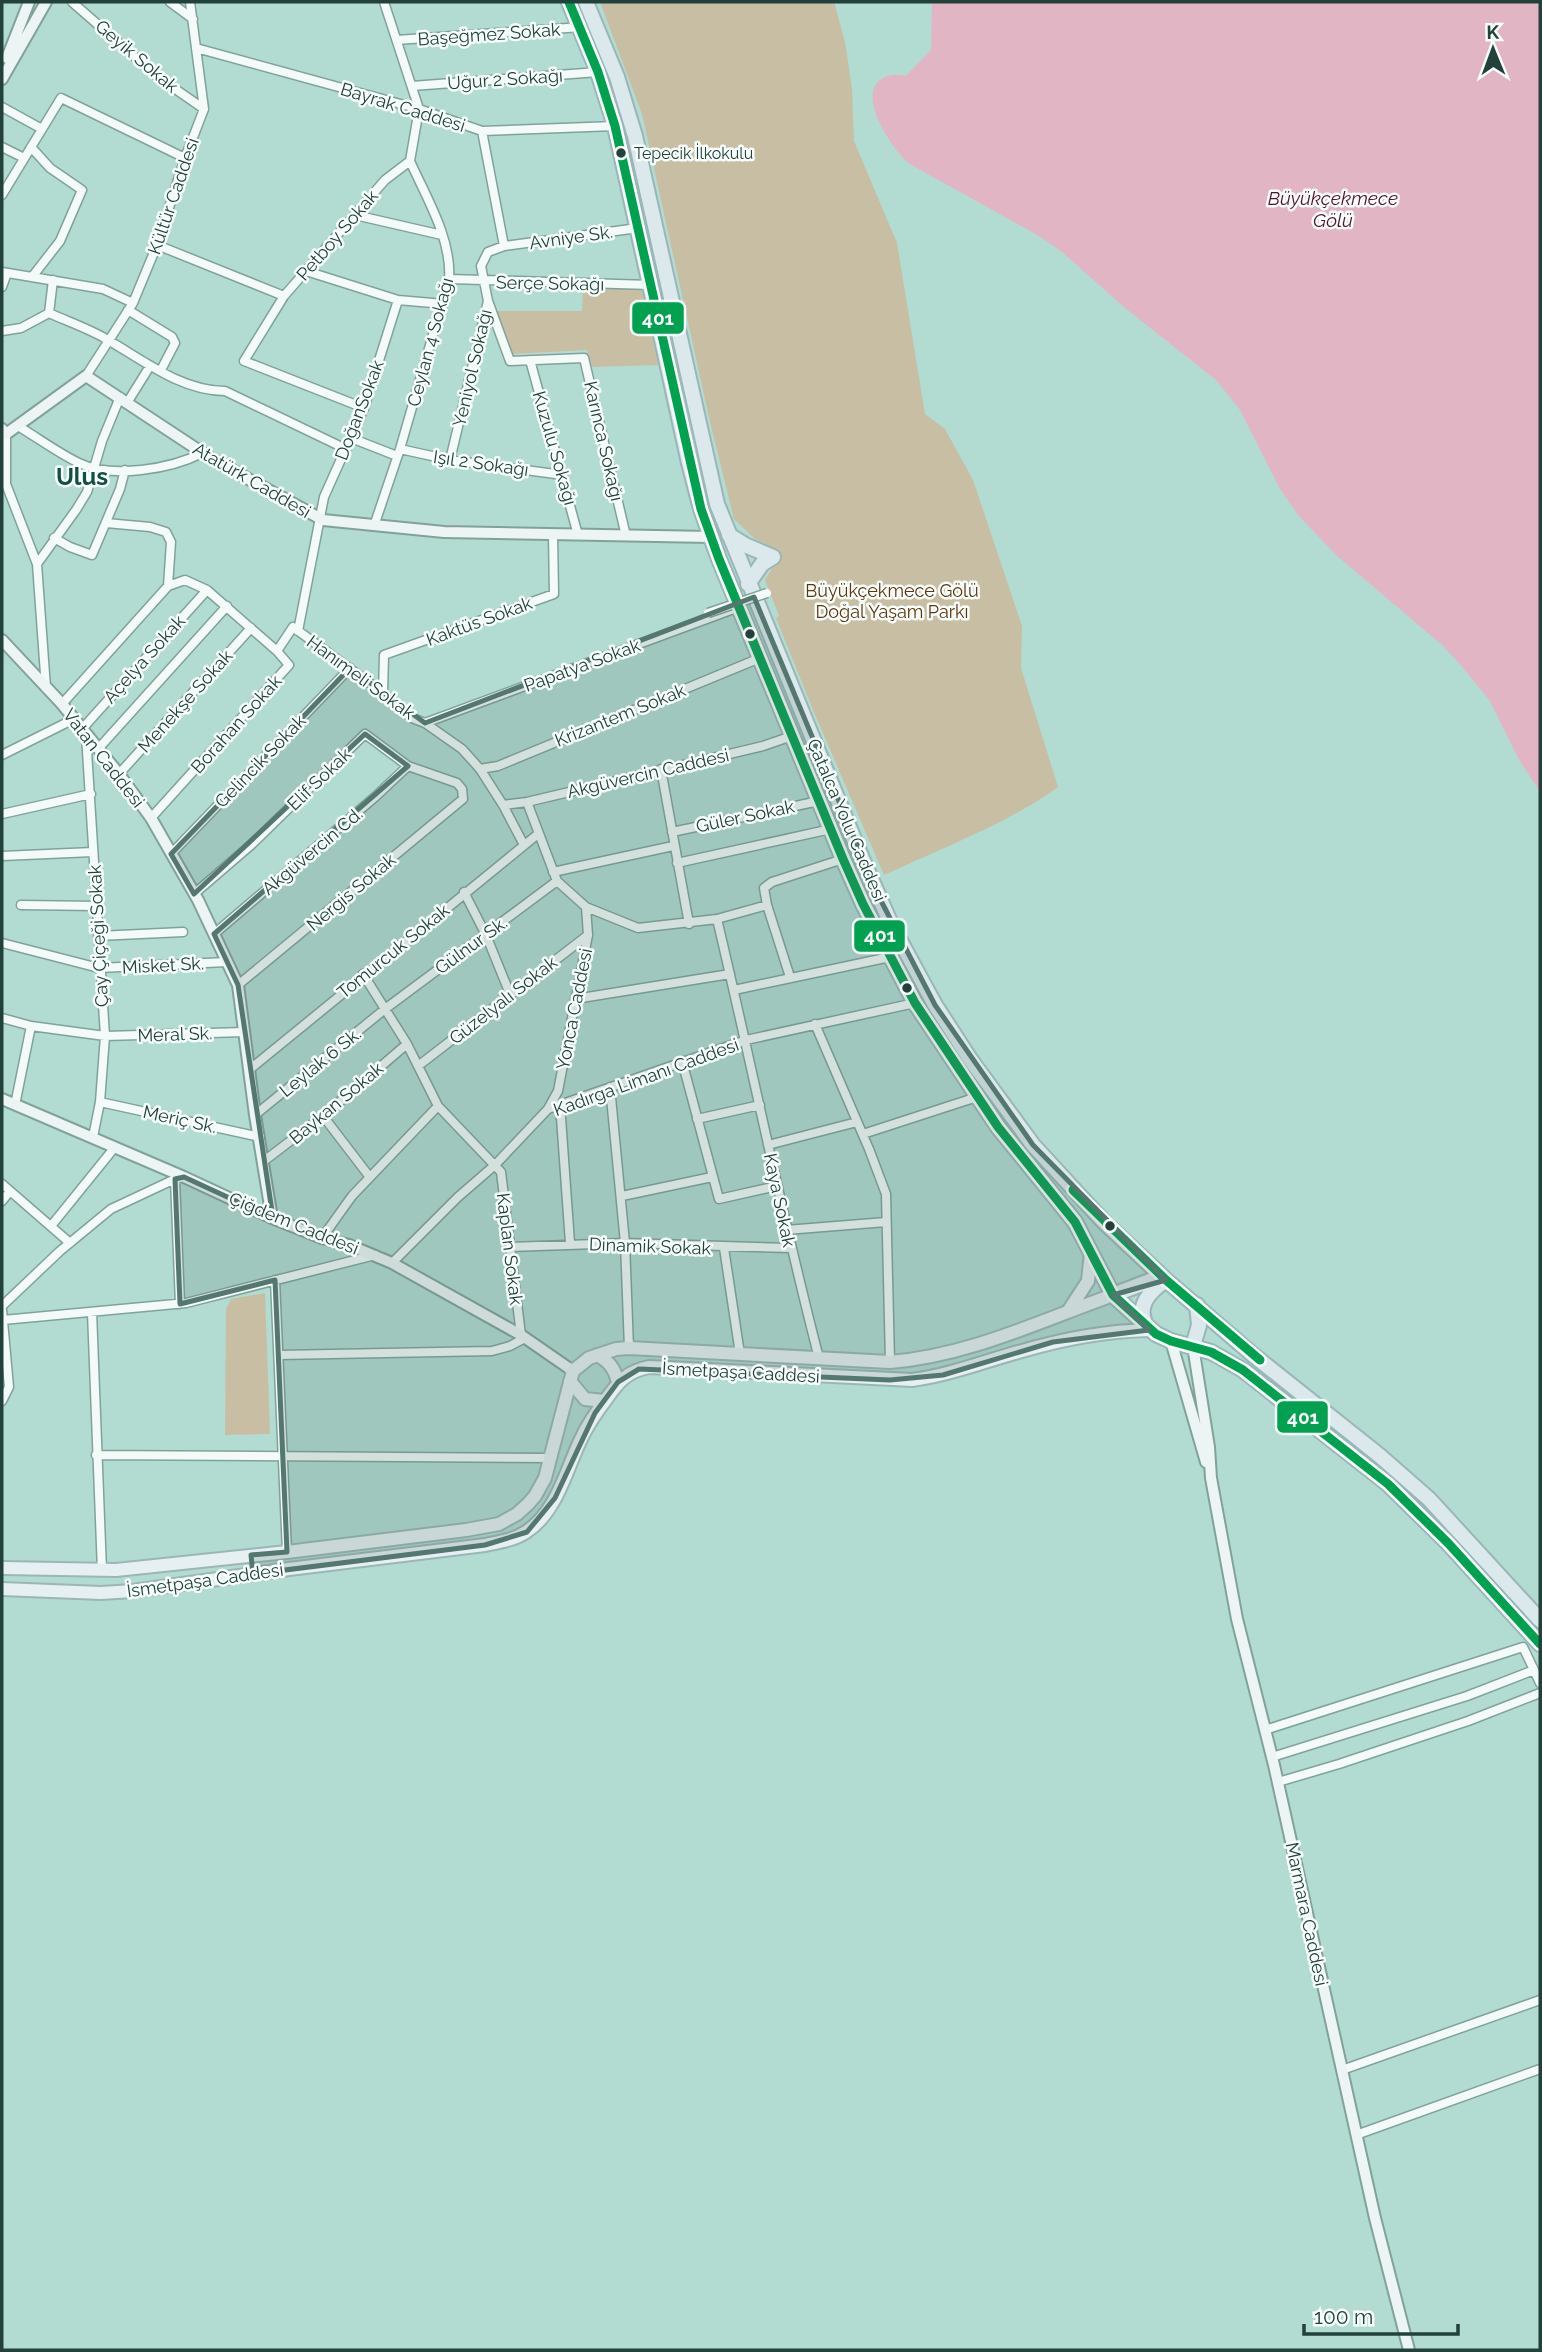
<svg xmlns="http://www.w3.org/2000/svg" width="1542" height="2352" viewBox="0 0 1542 2352" font-family="Raleway,sans-serif">
	<style>
		.park { fill: #c8bea4 }
		.water { fill: #e2b5c5 }
		.lines { fill: none; stroke-linecap: round; stroke-linejoin: round }
		.street-casing { stroke: #81a29b; stroke-width: 11 }
		.secondary-casing { stroke: #81a29b; stroke-width: 14 }
		.primary-casing { stroke: #9bb6b6; stroke-width: 16 }
		.highway-casing { stroke: #9bb6b6; stroke-width: 18 }
		.street { stroke: #f3faf8; stroke-width: 8 }
		.secondary { stroke: #edf4f4; stroke-width: 10 }
		.primary { stroke: #e6eff1; stroke-width: 12 }
		.highway { stroke: #dce9ec; stroke-width: 14 }
		.street-bridge-casing { stroke: #81a29b; stroke-width: 11; stroke-linecap: butt }
		.street-bridge { stroke: #f3faf8; stroke-width: 8 }
		.bus-1-casing { stroke: #f7fefc; stroke-width: 14 }
		.bus-1 { stroke: #02a150; stroke-width: 9 }
		.marked { fill: #547770; fill-opacity: 0.2; stroke: #547770; stroke-width: 5; stroke-linejoin: round }
		.bus-dot { fill: #22413b; stroke: #f7fefc; stroke-width: 2.5 }
		.labels { text-anchor: middle; dominant-baseline: central; stroke-width: 5; stroke-linejoin: round; paint-order: stroke }
		.bus-label { font-size: 16px; fill: #22413b; stroke: #f7fefc; text-anchor: start }
		.street-label { font-size: 18px; fill: #22413b; stroke: #f7fefc }
		.park-label { font-size: 18px; fill: #5f350e; stroke: #f7fefc }
		.water-label { font-size: 19px; font-style: italic; fill: #571130; stroke: #f7fefc }
		.district-label { font-size: 24px; font-weight: bold; fill: #124e43; stroke: #f7fefc }
		.line-badge { stroke: #f7fefc; stroke-width: 2.5 }
		.badge-label { font-size: 19px; text-anchor: middle; font-weight: bold; fill: #fff }
	</style>
	<rect width="100%" height="100%" fill="#b2dbd2"/>
	<path class="park" d="M600,2H834L845,42L852,89L854,141L897,243L925,414L945,429L973,480L1022,626L1021,668L1058,787C1009,823 940,849 884,875L813,710L776,618L779,616L765,580L774,565L776,549L755,539L734,519L710,422L642,114Z
		M583,287L643,289L658,365L592,367L587,350L512,354L496,311H582Z
		M265,1293L270,1434L225,1435L226,1309L231,1299Z"/>
	<path class="water" d="M932,2H1540V792L1518,758L1490,701L1459,663L1442,645L1336,555L1298,515L1280,489L1240,410L1216,380L1125,308L1062,252L1039,236L908,163C893,149 857,98 880,80C887,74 897,74 906,76L931,50Z"/>
	<g class="lines">
		<defs>
			<path id="street" d="M72,2L158,77L204,109
				M170,2L193,19
				M397,40L581,27
				M196,48L419,109L482,131L615,126
				M412,86L598,72
				M2,107L42,129
				M482,131L504,246
				M2,147L24,158
				M31,147L50,168L82,190L60,241L32,277
				M2,195L61,98L185,158
				M355,215L442,235
				M157,245L284,296
				M306,271L398,300L444,304
				M2,272L103,289L133,303
				M449,279L651,285
				M2,287L7,273
				M488,301L510,361L584,358L626,536
				M128,310L172,337L175,343L161,370
				M49,313C69,322 90,329 108,340C144,361 182,391 225,391L346,449
				M2,331L21,328L49,313L53,280
				M530,360L578,535
				M86,376L133,303L157,245L185,158L204,109L190,2
				M127,403L150,366
				M364,408L244,361L284,296L385,180L410,161L419,109L384,2
				M18,426C38,438 58,453 79,463C112,479 171,469 202,453
				M6,434V484L37,564L46,688
				M351,438L397,456
				M400,449L450,460L563,475
				M450,460L488,301L481,266L488,252L504,246L638,228
				M106,523L150,527L166,532L171,542L168,586
				M374,526L400,449L449,279C452,239 426,197 410,161
				M54,538L70,547L92,555L120,489L125,470
				M37,564L76,510L87,492L102,441L120,397
				M298,631L324,497L364,408L398,300
				M383,693L384,655L554,594L553,534
				M62,704L168,586L185,580L207,590L277,651
				M425,723L739,607
				M82,729L207,590
				M86,735L105,1036L100,1102L93,1137
				M98,749L227,606
				M2,755L74,719
				M480,769L498,766L760,658
				M661,769L689,924
				M119,774L251,628
				M527,802L557,881L586,907L638,928L717,919L767,905L764,888L772,882L843,859
				M503,805L527,802L763,746L792,736
				M2,814L91,794
				M151,818L289,665L277,651L293,627L383,693L412,718L425,723L462,749L480,769L503,805L524,845
				M672,832L819,801
				M171,854L350,668
				M2,856L93,852
				M677,863L831,829
				M553,872L673,846
				M464,892L486,935L510,994
				M194,894L251,845L365,734L408,766L457,783L462,789L463,799L238,985
				M21,905L96,906
				M767,905L790,977
				M717,919C752,1066 781,1213 819,1358
				M214,934L375,797L408,766
				M98,936L183,932
				M2,943L99,968L227,962
				M363,974L407,1044L438,1106L501,1172L521,1335
				M734,990L890,957
				M575,999L730,974
				M2,1018L31,1026L105,1036L245,1032
				M815,1024L869,1149L886,1194L890,1362
				M682,1061L719,1199L777,1186
				M418,1066L588,935
				M249,1070L538,834
				M610,1087L625,1243L629,1348
				M100,1102L260,1137
				M560,1104L570,1243
				M15,1105L31,1026
				M548,1109L558,1091L588,935L586,907
				M255,1115L385,1009L557,881
				M323,1116L369,1176
				M697,1119L760,1105
				M863,1134L977,1097
				M768,1145L857,1122
				M264,1161L323,1116L407,1044
				M175,1179L180,1304
				M2,1184L70,1243
				M622,1196L712,1177
				M2,1201L10,1191
				M51,1226L115,1147
				M786,1230L886,1222
				M322,1238L352,1196L438,1106
				M509,1247L625,1243L790,1248
				M724,1248L740,1354
				M392,1263L458,1197L495,1165L548,1109L746,1040L915,1003
				M275,1280L287,1552
				M2,1306L60,1251L111,1209L175,1179L184,1177
				M2,1310L9,1387L2,1401
				M92,1312L102,1571
				M3,1320L186,1303L375,1255
				M279,1355L492,1351L510,1346L525,1338
				M96,1455L551,1458
				M1534,1670L1540,1683
				M1265,1730L1523,1647L1534,1670L1467,1696L1272,1757
				M1278,1782L1339,1764L1468,1721L1540,1693
				M1342,2070L1540,2000
				M1356,2135L1540,2069"/>
			<path id="secondary" d="M7,58L29,2
				M2,79L46,2
				M2,429L6,434L86,376L212,459L323,520L444,532L710,537
				M2,640L62,704L119,774L151,818L198,900L238,985L255,1115L272,1218
				M2,1099L184,1177L272,1218L322,1238L349,1245L392,1263L521,1335L573,1371
				M1171,1341L1206,1462
				M1193,1346L1209,1447L1211,1478L1237,1619L1274,1765L1375,2218L1409,2350"/>
			<path id="primary" d="M1069,1310L1088,1281L1091,1252
				M597,1355C610,1362 614,1368 618,1382
				M570,1381L585,1399L604,1401
				M2,1568L116,1570L287,1552L466,1530L499,1524L517,1514L528,1504L535,1496L545,1478L573,1371L589,1358L616,1349L629,1348L890,1362C968,1356 1040,1321 1113,1295
				M2,1589L101,1593L133,1591L289,1569L485,1545C499,1542 514,1540 526,1532C557,1512 566,1470 581,1439C588,1424 597,1411 607,1398C619,1381 628,1371 649,1367L912,1380C950,1375 985,1361 1022,1351C1063,1339 1106,1331 1149,1330"/>
			<path id="highway" d="M569,2L598,72L615,126L689,463L701,509L719,559L843,859L863,904L915,1003L998,1127L1075,1222L1113,1295L1156,1334L1171,1341L1211,1352L1243,1370L1388,1484L1448,1543L1540,1644
				M586,2L617,77L635,136L717,504L858,849L891,924L935,1005L970,1059L1033,1145L1104,1222L1166,1280L1252,1354L1380,1456L1429,1499L1540,1620
				M729,535L745,545L773,557
				M748,584L762,564L773,557
				M1113,1295L1152,1280H1164
				M1147,1327C1135,1306 1149,1292 1166,1280
				M1193,1346L1199,1325L1197,1305"/>
		</defs>
		<use href="#street" class="street-casing"/>
		<use href="#secondary" class="secondary-casing"/>
		<use href="#primary" class="primary-casing"/>
		<use href="#highway" class="highway-casing"/>
		<use href="#street" class="street"/>
		<use href="#secondary" class="secondary"/>
		<use href="#primary" class="primary"/>
		<use href="#highway" class="highway"/>
		<defs>
			<path id="street-bridge" d="M708,613L767,593"/>
		</defs>
		<use href="#street-bridge" class="street-bridge-casing"/>
		<use href="#street-bridge" class="street-bridge"/>
		<defs>
			<path id="bus-1" d="M569,2L598,72L615,126L701,509L719,559L843,859L863,904L915,1003L998,1127L1075,1222L1113,1295L1156,1334L1171,1341L1211,1352L1243,1370L1388,1484L1448,1543L1540,1644
				M1073,1190L1166,1280L1260,1360"/>
		</defs>
		<use href="#bus-1" class="bus-1-casing"/>
		<use href="#bus-1" class="bus-1"/>
	</g>
	<path class="marked" d="M754,597L878,895L935,1005L1033,1145L1166,1280L1113,1295L1149,1330L1053,1342L943,1375L890,1380L639,1369L618,1382L595,1413L555,1498L527,1532L485,1545L253,1574L251,1555L287,1552L275,1280L180,1304L175,1179L184,1177L273,1218L238,985L214,934L408,766L365,734L194,894L171,854L350,668L425,723Z"/>
	<g class="bus-dot">
		<circle cx="621" cy="153" r="6"/>
		<circle cx="750" cy="634" r="6"/>
		<circle cx="907" cy="988" r="6"/>
		<circle cx="1110" cy="1226" r="6"/>
	</g>
	<g class="labels">
		<g class="bus-label">
			<text x="634" y="153">Tepecik İlkokulu</text>
		</g>
		<g class="street-label">
			<text transform="translate(489 34) rotate(-4)">Başeğmez Sokak</text>
			<text transform="translate(137 56) rotate(40)">Geyik Sokak</text>
			<text transform="translate(505 79) rotate(-4)">Uğur 2 Sokağı</text>
			<text transform="translate(403 107) rotate(17)">Bayrak Caddesi</text>
			<text transform="translate(173 196) rotate(-71)">Kültür Caddesi</text>
			<text transform="translate(337 235) rotate(-49)">Petboy Sokak</text>
			<text transform="translate(571 237) rotate(-8)">Avniye Sk.</text>
			<text transform="translate(550 283) rotate(1)">Serçe Sokağı</text>
			<text transform="translate(430 342) rotate(-75)">Ceylan 4 Sokağı</text>
			<text transform="translate(472 368) rotate(-77)">Yeniyol Sokağı</text>
			<text transform="translate(359 410) rotate(-69)">DoğanSokak</text>
			<text transform="translate(604 441) rotate(77)">Karınca Sokağı</text>
			<text transform="translate(555 448) rotate(74)">Kuzulu Sokağı</text>
			<text transform="translate(481 463) rotate(8)">Işıl 2 Sokağı</text>
			<text transform="translate(252 480) rotate(30)">Atatürk Caddesi</text>
			<text transform="translate(479 621) rotate(-20)">Kaktüs Sokak</text>
			<text transform="translate(144 659) rotate(-48)">Açelya Sokak</text>
			<text transform="translate(582 665) rotate(-20)">Papatya Sokak</text>
			<text transform="translate(361 677) rotate(36)">Hanımeli Sokak</text>
			<text transform="translate(185 701) rotate(-48)">Menekşe Sokak</text>
			<text transform="translate(620 715) rotate(-22)">Krizantem Sokak</text>
			<text transform="translate(236 724) rotate(-48)">Borahan Sokak</text>
			<text transform="translate(104 758) rotate(52)">Vatan Caddesi</text>
			<text transform="translate(260 761) rotate(-46)">Gelincik Sokak</text>
			<text transform="translate(648 773) rotate(-13)">Akgüvercin Caddesi</text>
			<text transform="translate(319 779) rotate(-44)">Elif Sokak</text>
			<text transform="translate(745 816) rotate(-12)">Güler Sokak</text>
			<text transform="translate(847 820) rotate(67)">Çatalca Yolu Caddesi</text>
			<text transform="translate(312 851) rotate(-40)">Akgüvercin Cd.</text>
			<text transform="translate(351 892) rotate(-40)">Nergis Sokak</text>
			<text transform="translate(98 936) rotate(-93)">Çay Çiçeği Sokak</text>
			<text transform="translate(471 945) rotate(-36)">Gülnur Sk.</text>
			<text transform="translate(393 951) rotate(-39)">Tomurcuk Sokak</text>
			<text transform="translate(163 965) rotate(-3)">Misket Sk.</text>
			<text transform="translate(503 1000) rotate(-38)">Güzelyalı Sokak</text>
			<text transform="translate(574 1009) rotate(-79)">Yonca Caddesi</text>
			<text transform="translate(175 1034) rotate(-2)">Meral Sk.</text>
			<text transform="translate(320 1062) rotate(-39)">Leylak 6 Sk.</text>
			<text transform="translate(646 1077) rotate(-20)">Kadırga Limanı Caddesi</text>
			<text transform="translate(336 1103) rotate(-40)">Baykan Sokak</text>
			<text transform="translate(180 1119) rotate(12)">Meriç Sk.</text>
			<text transform="translate(780 1200) rotate(78)">Kaya Sokak</text>
			<text transform="translate(294 1223) rotate(22)">Çiğdem Caddesi</text>
			<text transform="translate(650 1246) rotate(2)">Dinamik Sokak</text>
			<text transform="translate(510 1249) rotate(83)">Kaplan Sokak</text>
			<text transform="translate(741 1372) rotate(3)">İsmetpaşa Caddesi</text>
			<text transform="translate(205 1580) rotate(-8)">İsmetpaşa Caddesi</text>
			<text transform="translate(1307 1914) rotate(78)">Marmara Caddesi</text>
		</g>
		<g class="park-label">
			<text x="892" y="590">Büyükçekmece Gölü<tspan x="892" dy="21">Doğal Yaşam Parkı</tspan></text>
		</g>
		<g class="water-label">
			<text x="1333" y="198">Büyükçekmece<tspan x="1333" dy="22">Gölü</tspan></text>
		</g>
		<g class="district-label">
			<text x="82" y="476">Ulus</text>
		</g>
	</g>
	<g class="line-badge">
		<rect x="631" y="301" width="54" height="34" rx="7" fill="#02a150"/>
		<rect x="853" y="919" width="53" height="34" rx="7" fill="#02a150"/>
		<rect x="1276" y="1400" width="53" height="34" rx="7" fill="#02a150"/>
	</g>
	<g class="badge-label">
		<text x="658" y="325">401</text>
		<text x="880" y="942">401</text>
		<text x="1303" y="1424">401</text>
	</g>
	<rect width="1542" height="2352" fill="none" stroke="#22413b" stroke-width="7"/>
	<g transform="translate(1493 49) rotate(359)" stroke="#f7fefc" stroke-width="5" paint-order="stroke">
	<path d="M0-5L12 26L0 18L-12 26Z" fill="#22413b"/>
	<text y="-10" font-size="19" font-weight="bold" text-anchor="middle" fill="#22413b">K</text>
	</g>
	<path d="M1304 2324v10h154v-10" fill="none" stroke="#22413b" stroke-width="3.5"/>
	<text x="1314" y="2324" font-size="21" fill="#22413b" stroke="#f7fefc" stroke-width="5" paint-order="stroke">100 m</text>
</svg>
